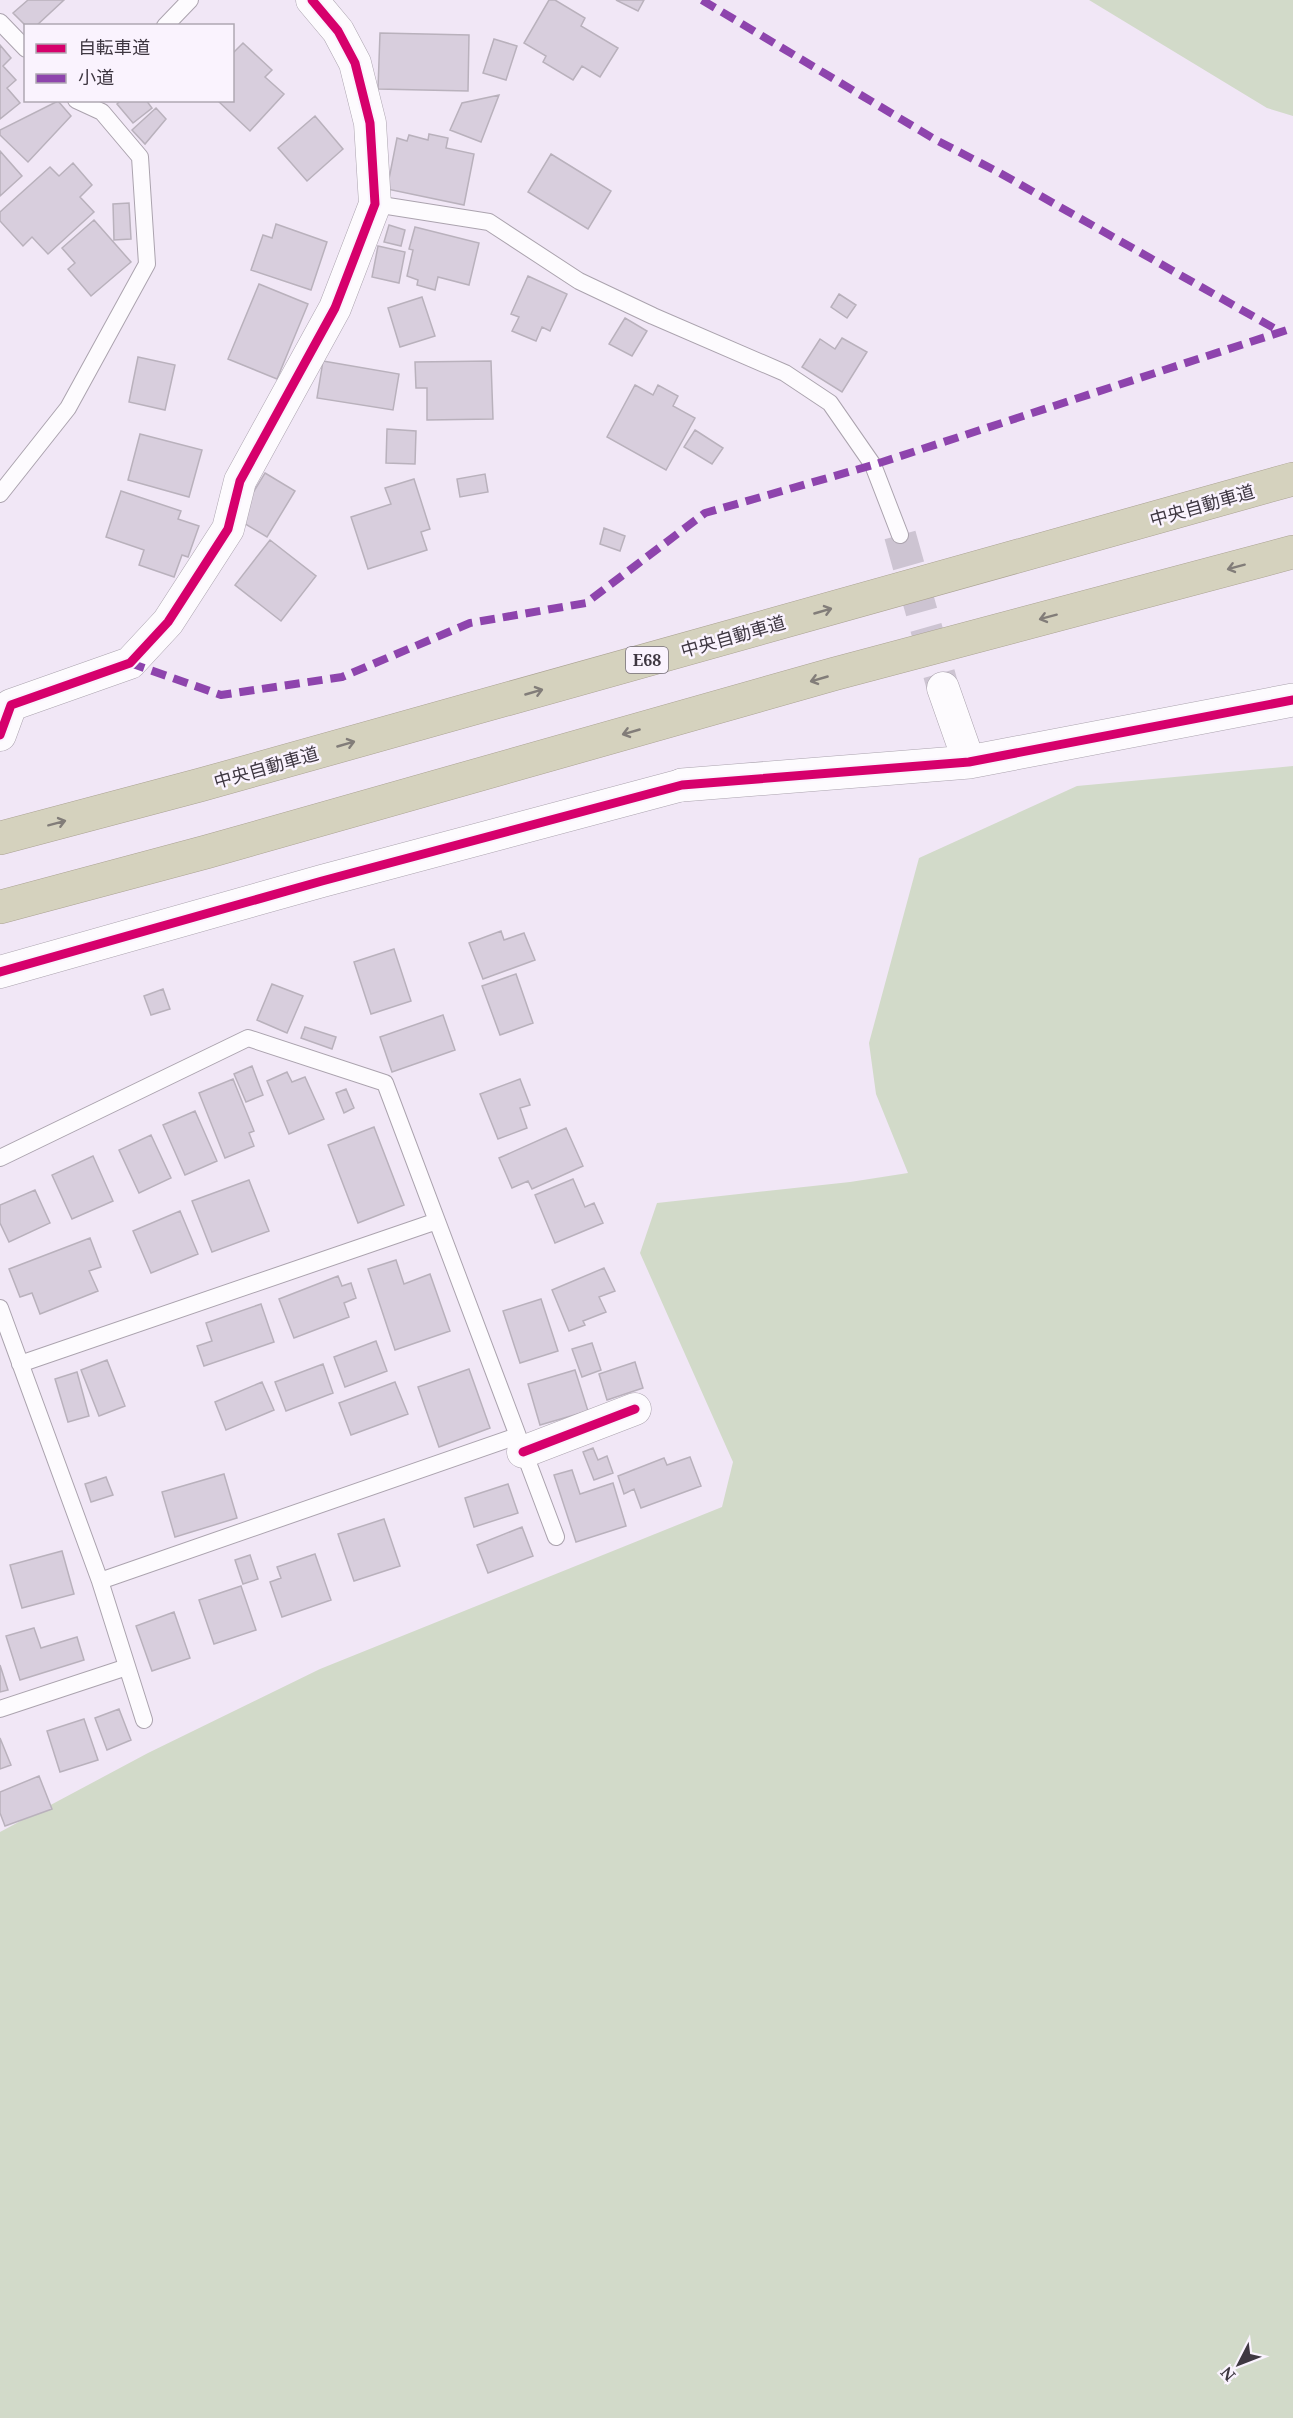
<svg xmlns="http://www.w3.org/2000/svg" width="1293" height="2418" viewBox="0 0 1293 2418" font-family="'Noto Serif','Noto Sans JP',serif">
	<style>
		.green { fill: #d2dac9 }
		.building { fill: #d8cedd; stroke: #b9b1bc; stroke-width: 1.5 }
		.lines { fill: none; stroke-linecap: round; stroke-linejoin: round }
		.minor-tunnel { stroke: #cdc4d2; stroke-width: 32; stroke-dasharray: 32 16; stroke-linecap: butt }
		.service-casing { stroke: #aba3ae; stroke-width: 18 }
		.minor-casing { stroke: #aba3ae; stroke-width: 33 }
		.tertiary-casing { stroke: #aba3ae; stroke-width: 34 }
		.motorway-casing { stroke: #aba393; stroke-width: 34 }
		.service { stroke: #fdfbfe; stroke-width: 16 }
		.minor { stroke: #fdfbfe; stroke-width: 32 }
		.tertiary { stroke: #fdfbfe; stroke-width: 33 }
		.motorway { stroke: #d5d2be; stroke-width: 33 }
		.quiet { stroke: #8e44ad; stroke-width: 8; stroke-dasharray: 15 8; stroke-linecap: butt }
		.cycleway-casing { stroke: #faf3fe; stroke-width: 13 }
		.cycleway { stroke: #d6006c; stroke-width: 9 }
		.oneway { stroke: #827d79 }
		.labels { text-anchor: middle; dominant-baseline: central; stroke-width: 5; stroke-linejoin: round; paint-order: stroke }
		.shield { fill: #faf3fe; stroke: #766f7a; stroke-width: 1.5 }
		.shield-label { font-size: 16px; font-weight: bold; fill: #3e3741 }
		.street-label { font-size: 18px; fill: #3e3741; stroke: #faf3fe }
	</style>
	<rect width="100%" height="100%" fill="#f1e7f6"/>
	<path class="green" d="M1089,0H1293V116L1267,108Z
		M1293,766V2418H0V1832L148,1753L320,1669L722,1507L733,1462L640,1253L657,1203L850,1182L908,1173L876,1094L869,1043L919,858L1077,786Z"/>
	<path class="building" d="M28,0H64L36,26H26L13,13Z
		M549,0H555L585,18L581,26L618,48L600,77L582,66L573,80L543,62L546,56L524,43Z
		M616,0H644L638,11Z
		M380,33L469,35L468,91L378,89Z
		M494,39L517,46L506,80L483,73Z
		M243,43L272,70L265,77L284,94L250,131L217,100H232V54Z
		M0,45L11,58L3,66L16,80L7,88L20,103L0,119Z
		M499,95L481,142L450,130L462,103Z
		M121,100H146L152,108L133,123L117,104Z
		M58,101L71,116L28,162L0,135V130Z
		M156,108L166,119L145,144L132,130Z
		M315,116L343,149L307,181L278,148Z
		M429,134L448,138L446,148L474,154L464,205L387,189L397,138L407,141L409,135L428,140Z
		M0,151L22,176L0,196Z
		M551,154L611,191L588,229L528,192Z
		M73,163L92,185L80,197L94,212L48,254L32,237L23,246L0,221V212L50,167L59,176Z
		M129,203L131,239L114,240L113,204Z
		M94,220L131,262L91,296L68,269L75,263L62,248Z
		M276,224L327,242L311,290L251,270L263,235L272,238Z
		M389,225L405,230L401,246L384,242Z
		M415,227L479,243L469,285L438,277L435,290L417,285L418,280L407,276L413,250L409,249Z
		M378,246L405,252L399,283L372,277Z
		M528,276L567,294L550,331L542,327L536,341L512,331L519,317L511,314Z
		M259,284L308,304L277,379L228,359Z
		M839,294L856,305L847,318L831,307Z
		M422,297L435,336L400,347L388,308Z
		M625,318L647,331L632,356L609,344Z
		M842,338L867,352L842,392L802,367L820,339L835,349Z
		M138,357L175,365L165,410L129,402Z
		M323,361L399,374L393,410L317,398Z
		M491,361L493,419L427,420V388H416L415,362Z
		M635,385L653,395L658,385L678,396L673,406L695,418L666,470L607,437Z
		M387,429L416,431L415,464L386,463Z
		M695,430L723,448L712,464L684,447Z
		M140,434L202,450L189,497L128,480Z
		M265,473L295,491L267,537L237,519Z
		M485,474L488,492L460,497L457,479Z
		M414,479L430,529L421,532L427,550L368,569L351,517L391,504L385,488Z
		M121,491L181,511L178,519L199,526L188,557L182,555L174,577L139,565L144,550L106,537Z
		M604,528L625,536L620,551L600,544Z
		M270,540L316,576L281,621L235,585Z
		M501,931L504,940L524,933L535,960L483,979L469,943Z
		M394,949L411,1001L371,1014L354,962Z
		M516,974L533,1023L500,1035L482,986Z
		M272,984L303,996L287,1033L257,1020Z
		M163,989L170,1009L151,1015L144,996Z
		M443,1015L455,1050L392,1072L380,1037Z
		M305,1027L336,1037L332,1049L301,1038Z
		M252,1066L263,1095L246,1102L234,1074Z
		M287,1072L292,1082L305,1077L324,1119L289,1134L267,1081Z
		M233,1079L254,1131L249,1133L254,1146L225,1158L199,1093Z
		M520,1079L530,1105L520,1108L527,1128L498,1139L480,1094Z
		M346,1089L354,1108L344,1113L336,1093Z
		M195,1111L217,1161L185,1175L163,1125Z
		M374,1127L404,1205L358,1223L328,1145Z
		M566,1128L583,1166L532,1189L528,1181L512,1188L499,1158Z
		M151,1135L171,1178L139,1193L119,1150Z
		M93,1156L113,1201L72,1219L52,1175Z
		M573,1179L585,1207L594,1203L603,1223L555,1243L535,1195Z
		M249,1180L269,1231L212,1252L192,1201Z
		M35,1190L50,1223L9,1242L0,1223V1205Z
		M180,1211L198,1254L151,1273L133,1231Z
		M90,1238L101,1267L89,1271L98,1291L40,1314L32,1293L20,1297L9,1269Z
		M396,1260L404,1284L430,1274L450,1331L395,1350L368,1269Z
		M604,1268L615,1291L599,1297L606,1312L583,1321L585,1325L569,1331L552,1290Z
		M338,1276L342,1286L351,1283L356,1298L344,1303L349,1317L294,1338L279,1299Z
		M541,1299L558,1351L520,1363L503,1311Z
		M261,1304L274,1342L204,1366L197,1346L212,1341L206,1323Z
		M376,1341L387,1371L345,1387L334,1357Z
		M592,1343L601,1370L582,1377L572,1349Z
		M107,1360L125,1406L99,1416L81,1370Z
		M635,1362L643,1388L607,1400L599,1374Z
		M323,1364L333,1393L286,1411L275,1382Z
		M469,1369L490,1428L439,1447L418,1387Z
		M575,1370L588,1411L540,1425L528,1384Z
		M77,1372L89,1416L68,1422L55,1379Z
		M262,1382L274,1410L226,1430L215,1402Z
		M395,1382L408,1414L351,1435L339,1403Z
		M593,1448L598,1460L607,1456L613,1473L594,1480L583,1452Z
		M690,1457L701,1486L641,1508L634,1489L624,1494L618,1476L664,1458L667,1465Z
		M572,1470L580,1494L613,1483L626,1526L576,1542L554,1475Z
		M224,1474L237,1518L175,1537L162,1492Z
		M106,1477L113,1495L91,1502L85,1484Z
		M508,1484L518,1513L474,1527L465,1498Z
		M384,1519L400,1566L354,1581L338,1534Z
		M522,1527L533,1556L488,1573L477,1545Z
		M62,1551L74,1594L22,1608L10,1565Z
		M315,1554L331,1600L282,1617L270,1582L281,1578L277,1567Z
		M250,1555L258,1579L243,1584L235,1560Z
		M241,1586L256,1630L214,1644L199,1600Z
		M174,1612L190,1658L152,1671L136,1626Z
		M34,1628L41,1648L77,1637L84,1660L20,1680L6,1636Z
		M0,1665L8,1690L0,1692Z
		M119,1709L131,1740L107,1750L95,1718Z
		M84,1719L98,1760L60,1772L47,1731Z
		M0,1738L11,1765L0,1769Z
		M39,1776L52,1809L5,1826L0,1813V1792Z"/>
	<g class="lines">
		<path class="minor-tunnel" d="M900,535L943,688"/>
		<defs>
			<path id="service" d="M0,22L26,49
				M165,26L190,0
				M375,204L489,222L579,281L653,316L785,373L830,403L873,465L900,535
				M0,494L68,408L147,264L140,157L102,112L76,100
				M0,1158L248,1038L385,1083L556,1537
				M0,1308L100,1581L144,1720
				M20,1364L437,1221
				M100,1581L517,1436
				M0,1709L127,1667"/>
			<path id="minor" d="M943,688L969,762
				M0,735L11,705L130,663L168,622L228,529L240,481L335,308L375,204L370,123L355,63L338,31L312,0
				M0,972L322,881L682,785
				M523,1452L635,1409"/>
			<path id="tertiary" d="M682,785L969,762L1293,700"/>
			<path id="motorway" d="M0,838L200,785L1293,479
				M0,907L206,852L834,674L1293,552"/>
		</defs>
		<use href="#service" class="service-casing"/>
		<use href="#minor" class="minor-casing"/>
		<use href="#tertiary" class="tertiary-casing"/>
		<use href="#motorway" class="motorway-casing"/>
		<use href="#service" class="service"/>
		<use href="#minor" class="minor"/>
		<use href="#tertiary" class="tertiary"/>
		<use href="#motorway" class="motorway"/>
		<path class="quiet" d="M702,0L936,140L1000,173L1279,331
			M130,663L221,695L342,677L470,623L586,603L705,513L873,465L1293,328"/>
		<defs>
			<path id="cycleway" d="M0,735L11,705L130,663L168,622L228,529L240,481L335,308L375,204L370,123L355,63L338,31L312,0
				M0,972L322,881L682,785L969,762L1293,700
				M523,1452L635,1409"/>
		</defs>
		<use href="#cycleway" class="cycleway-casing"/>
		<use href="#cycleway" class="cycleway"/>
	</g>
	<defs><path id="oneway-shaft" d="M-6 0H5M1.5-3L5.5 0L1.5 3" fill="none" stroke-width="1.6" stroke-linecap="round" stroke-linejoin="round" transform="scale(1.5)"/></defs>
	<g class="oneway">
		<use href="#oneway-shaft" transform="translate(1236 567) rotate(165)"/>
		<use href="#oneway-shaft" transform="translate(823 611) rotate(-16)"/>
		<use href="#oneway-shaft" transform="translate(1048 617) rotate(165)"/>
		<use href="#oneway-shaft" transform="translate(819 679) rotate(164)"/>
		<use href="#oneway-shaft" transform="translate(534 692) rotate(-16)"/>
		<use href="#oneway-shaft" transform="translate(631 732) rotate(164)"/>
		<use href="#oneway-shaft" transform="translate(346 744) rotate(-16)"/>
		<use href="#oneway-shaft" transform="translate(57 823) rotate(-15)"/>
	</g>
	<g class="labels">
		<rect class="shield" x="626" y="647" width="42" height="26" rx="4.5"/>
		<g class="shield-label">
			<text x="647" y="660">E68</text>
		</g>
		<g class="street-label">
			<text transform="translate(1202 505) rotate(-16)">中央自動車道</text>
			<text transform="translate(733 636) rotate(-16)">中央自動車道</text>
			<text transform="translate(266 767) rotate(-16)">中央自動車道</text>
		</g>
	</g>
	<rect x="24" y="24" width="210" height="78" fill="#faf3fe" stroke="#afa8b2" stroke-width="1.5"/>
	<rect x="36" y="44" width="30" height="9" fill="#d6006c" stroke="#afa8b2" stroke-width="1.5"/>
	<text x="78" y="54" font-size="18" fill="#3e3741">自転車道</text>
	<rect x="36" y="74" width="30" height="9" fill="#8e44ad" stroke="#afa8b2" stroke-width="1.5"/>
	<text x="78" y="84" font-size="18" fill="#3e3741">小道</text>
	<g transform="translate(1239 2364) rotate(228)" stroke="#faf3fe" stroke-width="4.5" paint-order="stroke">
	<path d="M0-4.5L10 22L0 15L-10 22Z" fill="#3e3741"/>
	<text y="-9" font-size="16" font-weight="bold" text-anchor="middle" fill="#3e3741">N</text>
	</g>
</svg>
